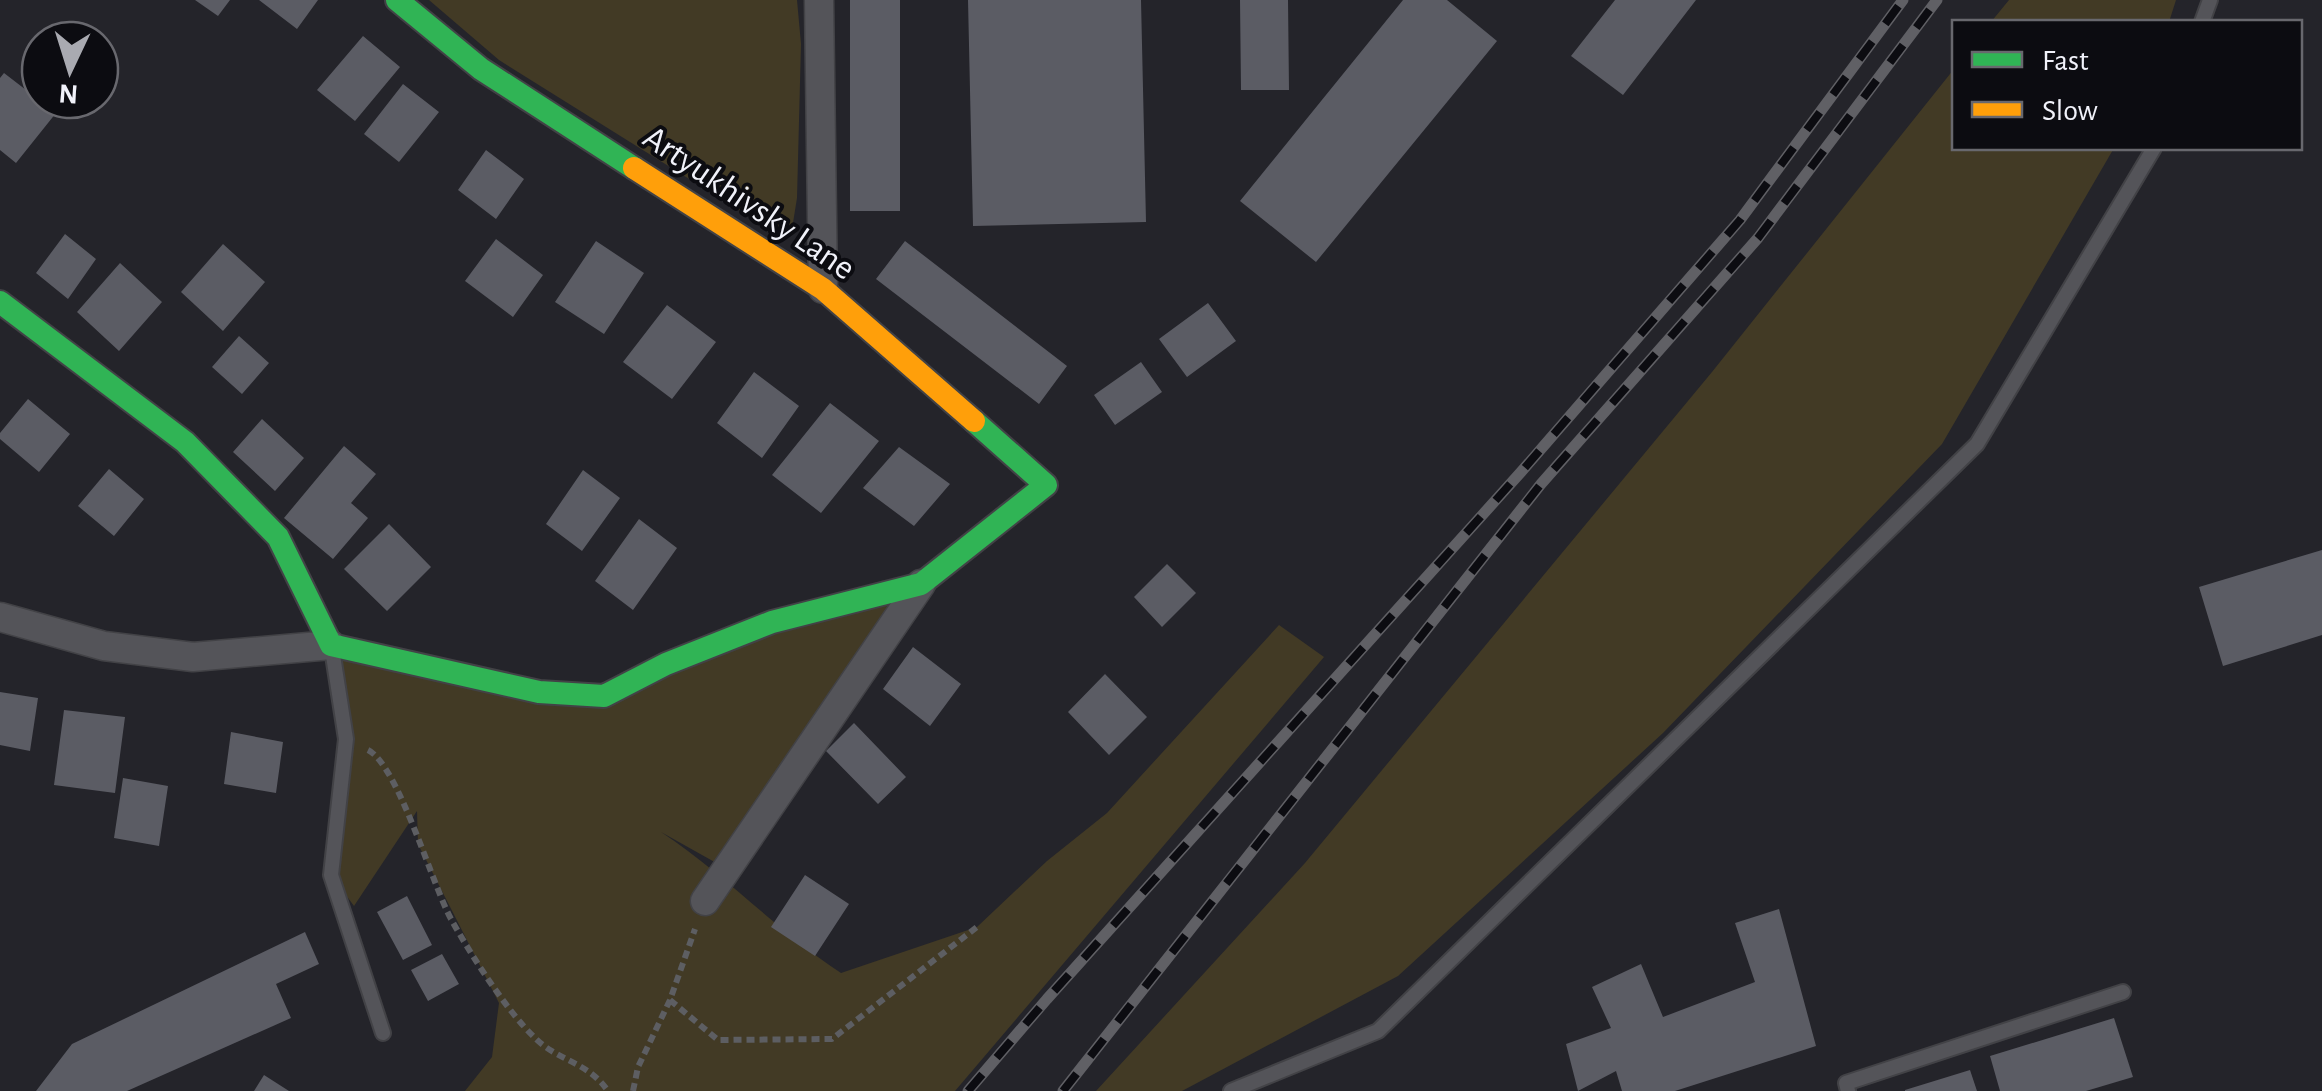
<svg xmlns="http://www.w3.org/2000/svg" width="2322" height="1091" viewBox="0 0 2322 1091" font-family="'Alegreya Sans',sans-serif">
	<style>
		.green { fill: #423a25 }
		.building { fill: #5b5c64 }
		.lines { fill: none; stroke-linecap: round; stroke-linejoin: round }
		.lane-casing { stroke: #424246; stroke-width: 18 }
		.street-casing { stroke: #424246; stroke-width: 31 }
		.fast-casing { stroke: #424246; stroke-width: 26 }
		.slow-casing { stroke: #424246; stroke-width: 26 }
		.path { stroke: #5d5e62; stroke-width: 6; stroke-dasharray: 8 5; stroke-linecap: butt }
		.lane { stroke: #545459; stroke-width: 14 }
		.street { stroke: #545459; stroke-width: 28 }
		.fast { stroke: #30b455; stroke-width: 22 }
		.slow { stroke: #ff9f0a; stroke-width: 22 }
		.rail-casing { stroke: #606065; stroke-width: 11 }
		.rail { stroke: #0c0c11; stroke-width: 8; stroke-dasharray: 22; stroke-linecap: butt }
		.labels { text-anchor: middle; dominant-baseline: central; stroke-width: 8; stroke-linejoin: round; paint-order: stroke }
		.street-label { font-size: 35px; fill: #f1f2fa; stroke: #0c0c11 }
	</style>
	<rect width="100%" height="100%" fill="#24242a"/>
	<path class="green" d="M429,0H797L801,44L797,198L792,229L777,234L499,60Z
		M2009,0H2176L2169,22H1991Z
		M1954,69V148H2114L1942,444L1663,733L1398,976L1182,1091H1096L1305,863L1712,372Z
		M921,584L727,869L661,832C725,874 777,931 841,973L977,927L1047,861L1107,813L1279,625L1324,657L955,1091H465L492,1057L499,1003L418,844L417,811L354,906L331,875L346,739L331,645L545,703Z"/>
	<path class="building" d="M195,0H230L218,16Z
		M259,0H318L297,29Z
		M850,0H900V211H850Z
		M968,0H1141L1146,222L973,226Z
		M1240,0H1288L1289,90H1241Z
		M1403,0H1447L1497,41L1316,262L1240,201Z
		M1615,0H1696L1623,95L1571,56Z
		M363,36L400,67L355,121L317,90Z
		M4,73L56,113L16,163L0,150V78Z
		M403,84L439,112L399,162L364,134Z
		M486,150L524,179L496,219L458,190Z
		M65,234L96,259L68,299L36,273Z
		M496,239L543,275L513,317L465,281Z
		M596,241L644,273L604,334L555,302Z
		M905,241L1067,366L1039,404L876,279Z
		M223,244L265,282L223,331L181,292Z
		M120,263L162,302L119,351L77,312Z
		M1208,303L1236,341L1187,377L1159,339Z
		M667,305L716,342L672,399L623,362Z
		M239,336L269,363L242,394L212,367Z
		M1141,362L1162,392L1115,425L1094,395Z
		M754,372L799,406L762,458L717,423Z
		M28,399L70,434L39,472L0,439V433Z
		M830,403L879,441L821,513L772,475Z
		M262,419L304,458L275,491L233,452Z
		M344,446L376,474L351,503L368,518L333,559L284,518Z
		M899,447L950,484L914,526L863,488Z
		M109,469L144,499L114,536L78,506Z
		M583,470L620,498L582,551L546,524Z
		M639,519L677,548L633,610L595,581Z
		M389,524L431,567L387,611L344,569Z
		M2322,550V635L2223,666L2199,587Z
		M1167,564L1196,593L1162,627L1134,597Z
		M913,647L961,684L930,726L883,689Z
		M1105,674L1147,717L1109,755L1068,712Z
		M0,692L38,698L30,751L0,745Z
		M64,710L125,717L115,793L54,785Z
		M854,723L906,777L878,804L826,751Z
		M231,732L283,742L276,793L224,784Z
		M123,778L168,786L159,846L114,838Z
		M805,875L849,904L815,956L771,927Z
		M407,896L432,945L403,960L377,912Z
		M1779,909L1816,1046L1675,1091H1622L1616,1071L1578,1091L1566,1044L1611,1028L1592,987L1641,964L1663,1017L1755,982L1735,923Z
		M305,932L319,964L276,984L291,1018L127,1091H36L72,1044Z
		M442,954L459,984L428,1001L411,970Z
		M2114,1018L2133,1077L2086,1091H2000L1990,1056Z
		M1970,1070L1977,1091H1905V1090Z
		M264,1075L289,1091H254Z"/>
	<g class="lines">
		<defs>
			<path id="lane" d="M2202,22L2210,0
				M332,649L346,739L331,875L383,1033
				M1231,1091L1378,1031L1977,444L2154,148
				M1848,1091L1846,1083L2123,992"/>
			<path id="street" d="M819,0L823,289
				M0,617L104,646L193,657L331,645
				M705,901L921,584"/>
			<path id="fast" d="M397,0L481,69L634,168
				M0,302L185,442L278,537L331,645L539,692L604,696L666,664L772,622L921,584L1046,485L974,421"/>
			<path id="slow" d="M634,168L823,289L974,421"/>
		</defs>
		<use href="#lane" class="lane-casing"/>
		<use href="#street" class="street-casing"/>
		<use href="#fast" class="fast-casing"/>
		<use href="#slow" class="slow-casing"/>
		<path class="path" d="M368,750C398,765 432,884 451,919C471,955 506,1010 535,1038C559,1062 587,1061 608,1091
			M670,1000L718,1040L832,1039L977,927
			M633,1091L638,1067L670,1000L695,929"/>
		<use href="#lane" class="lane"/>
		<use href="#street" class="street"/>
		<use href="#fast" class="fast"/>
		<use href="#slow" class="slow"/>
		<defs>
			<path id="rail" d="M968,1091L1047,999L1521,472L1740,220L1903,0
				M1063,1091L1541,484L1758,238L1937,0"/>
		</defs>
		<use href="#rail" class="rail-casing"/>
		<use href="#rail" class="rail"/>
	</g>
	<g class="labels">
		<g class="street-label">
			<text transform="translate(749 203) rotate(34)">Artyukhivsky Lane</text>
		</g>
	</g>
	<rect x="1952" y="20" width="350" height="130" fill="#0c0c11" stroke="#68686e" stroke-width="2.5"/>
	<rect x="1972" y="52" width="50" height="15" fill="#30b455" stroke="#68686e" stroke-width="2.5"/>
	<text x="2042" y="70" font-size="30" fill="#f1f2fa">Fast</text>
	<rect x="1972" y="102" width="50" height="15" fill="#ff9f0a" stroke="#68686e" stroke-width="2.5"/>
	<text x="2042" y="120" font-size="30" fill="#f1f2fa">Slow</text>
	<g transform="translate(70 70) rotate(184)"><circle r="48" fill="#0c0c11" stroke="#68686e" stroke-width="2.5"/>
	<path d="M0-8L18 38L0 25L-18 38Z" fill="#a9aab1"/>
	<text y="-15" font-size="28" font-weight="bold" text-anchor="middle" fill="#f1f2fa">N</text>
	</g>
</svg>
